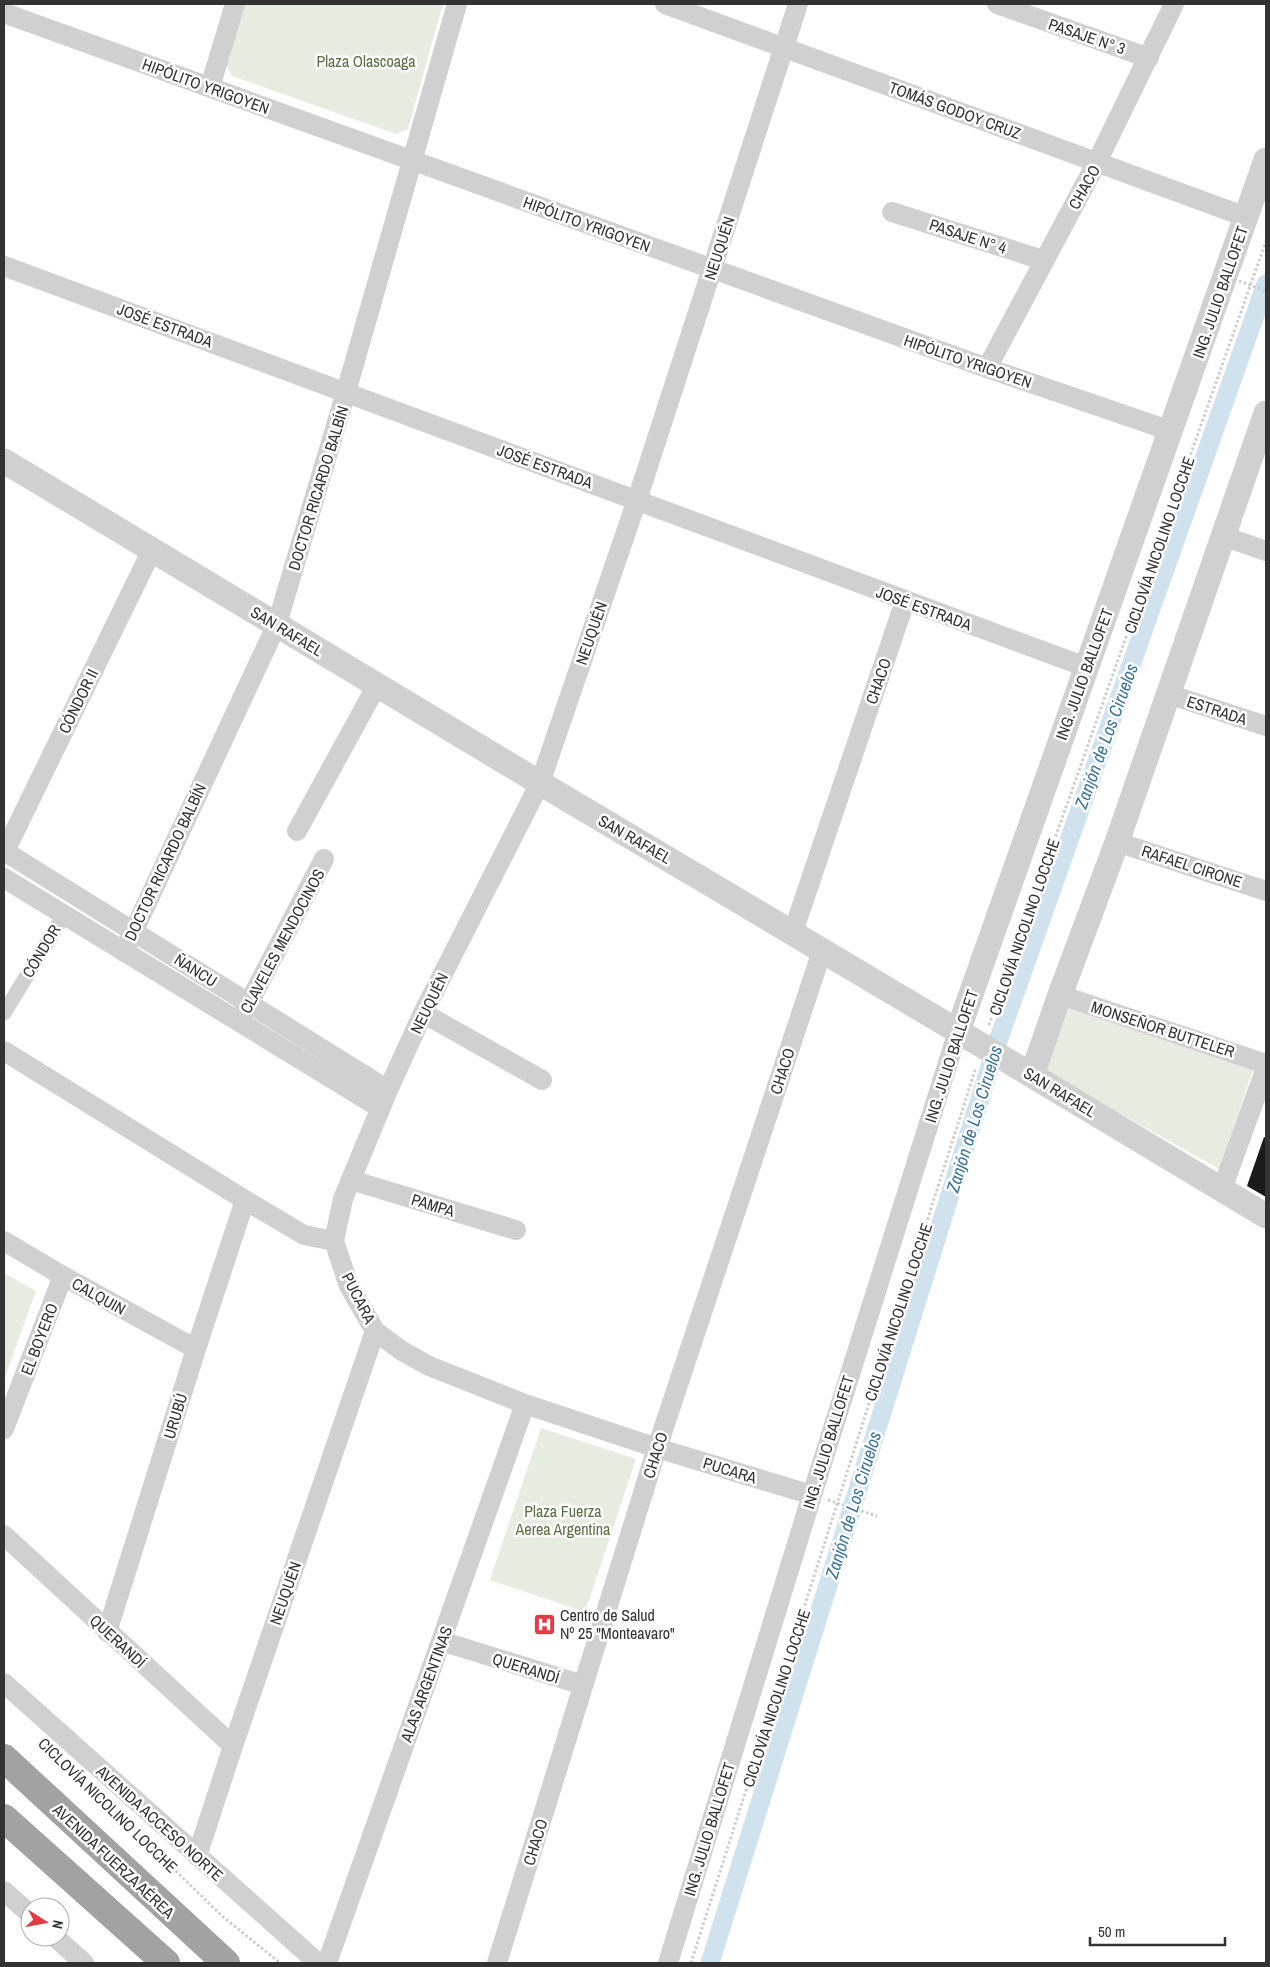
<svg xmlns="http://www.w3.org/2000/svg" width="1270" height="1967" viewBox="0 0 1270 1967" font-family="'Archivo Narrow',sans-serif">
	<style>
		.green { fill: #e6ecdf }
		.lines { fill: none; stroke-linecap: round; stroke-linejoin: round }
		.canal { stroke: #cfe2ee; stroke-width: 19 }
		.building { fill: #1a1a1a }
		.path { stroke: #cdcdcd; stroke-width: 3; stroke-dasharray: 2.5 2.5; stroke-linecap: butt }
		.pedestrian { stroke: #d0d0d0; stroke-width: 15 }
		.minor { stroke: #d0d0d0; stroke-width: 20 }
		.tertiary { stroke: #d0d0d0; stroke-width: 25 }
		.trunk { stroke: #a2a2a2; stroke-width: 28 }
		.path-bridge { stroke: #cdcdcd; stroke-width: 3; stroke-dasharray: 2.5 2.5; stroke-linecap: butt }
		.tertiary-bridge { stroke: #d0d0d0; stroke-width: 25 }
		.labels { text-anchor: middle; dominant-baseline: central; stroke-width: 5; stroke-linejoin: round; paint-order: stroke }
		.street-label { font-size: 16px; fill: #333; stroke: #fff }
		.park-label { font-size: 16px; fill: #56703f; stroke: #fff }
		.poi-label { font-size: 16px; fill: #333; stroke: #fff; text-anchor: start }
		.water-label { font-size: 18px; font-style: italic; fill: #3f7597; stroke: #fff }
	</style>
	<rect width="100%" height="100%" fill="#fff"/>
	<path class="green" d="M244,4H443L408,129L396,134L232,76L226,65Z
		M1069,1009L1253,1070L1219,1169L1046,1072Z
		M4,1273L36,1291L4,1380Z
		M541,1428L636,1459L585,1612L490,1580Z"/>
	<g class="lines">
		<path class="canal" d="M710,1963L998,1041L1266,284"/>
	</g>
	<path class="building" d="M1264,1137L1266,1138V1197L1247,1186Z"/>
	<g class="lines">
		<path class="path" d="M989,1025L1266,241
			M828,1500L877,1516
			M97,1794L222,1916L280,1963
			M691,1963L976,1067"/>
		<path class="pedestrian" d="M4,1013L64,915"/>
		<path class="minor" d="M665,4L1246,217
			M997,4L1149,58
			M4,13L987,368L1171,431
			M210,87L235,4
			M892,212L1043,260
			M4,266L1086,667
			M987,368L1097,162L1174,4
			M1223,536L1266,551
			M1168,694L1266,726
			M297,831L377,685
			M1117,842L1266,891
			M4,851L388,1090
			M4,853L152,550
			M4,878L380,1108
			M793,932L905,601
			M124,952L277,624L346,392L457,4
			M1060,995L1266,1064
			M423,1013L542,1080
			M243,1014L324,859
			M4,1051L245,1200L304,1235L334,1241
			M351,1180L516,1230
			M1222,1189L1266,1068
			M4,1241L63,1276L196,1349
			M334,1241L343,1199L388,1090L423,1013L540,783L637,500L798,4
			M334,1241L349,1286L375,1331L402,1351L429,1366L525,1404L657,1448L812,1495
			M4,1429L63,1276
			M4,1535L233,1746
			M107,1632L196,1349L245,1200
			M441,1641L583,1685
			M4,1683L318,1963
			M197,1856L233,1746L375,1331
			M4,1891L30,1914
			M55,1937L84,1963
			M327,1963L525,1404
			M497,1963L657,1448L822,951
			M668,1963L812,1495L958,1031"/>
		<path class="tertiary" d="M4,461L540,783L971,1039
			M958,1031L1266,160
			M1018,1067L1266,1216
			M1032,1075L1060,995L1117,842L1266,413"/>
		<path class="trunk" d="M4,1758L226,1963
			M4,1818L166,1963"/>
		<path class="path-bridge" d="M1239,281L1266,291"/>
		<path class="tertiary-bridge" d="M971,1039L1018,1067"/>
	</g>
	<defs>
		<symbol id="hospital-square" viewBox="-11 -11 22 22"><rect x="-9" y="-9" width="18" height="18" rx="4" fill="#e63946" stroke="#fff"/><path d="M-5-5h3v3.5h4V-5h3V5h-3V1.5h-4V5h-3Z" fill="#fff"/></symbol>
	</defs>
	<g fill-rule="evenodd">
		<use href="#hospital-square" x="532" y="1612" width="25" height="25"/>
	</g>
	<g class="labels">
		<g class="street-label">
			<text transform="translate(1087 36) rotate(19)">PASAJE N° 3</text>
			<text transform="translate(206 86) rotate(20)">HIPÓLITO YRIGOYEN</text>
			<text transform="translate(955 110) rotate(20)">TOMÁS GODOY CRUZ</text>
			<text transform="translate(1084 187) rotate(-61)">CHACO</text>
			<text transform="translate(587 224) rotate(20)">HIPÓLITO YRIGOYEN</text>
			<text transform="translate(968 236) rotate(18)">PASAJE N° 4</text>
			<text transform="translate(719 248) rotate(-72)">NEUQUÉN</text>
			<text transform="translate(1220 292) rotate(-71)">ING. JULIO BALLOFET</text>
			<text transform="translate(165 325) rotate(20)">JOSÉ ESTRADA</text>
			<text transform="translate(968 361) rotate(19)">HIPÓLITO YRIGOYEN</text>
			<text transform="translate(545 466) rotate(20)">JOSÉ ESTRADA</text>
			<text transform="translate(318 488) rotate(-73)">DOCTOR RICARDO BALBÍN</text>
			<text transform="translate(1159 545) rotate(-71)">CICLOVÍA NICOLINO LOCCHE</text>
			<text transform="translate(924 608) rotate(20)">JOSÉ ESTRADA</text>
			<text transform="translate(287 631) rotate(31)">SAN RAFAEL</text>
			<text transform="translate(591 633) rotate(-71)">NEUQUÉN</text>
			<text transform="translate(1084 674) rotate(-70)">ING. JULIO BALLOFET</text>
			<text transform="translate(878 681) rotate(-71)">CHACO</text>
			<text transform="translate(78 701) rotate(-64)">CÓNDOR II</text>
			<text transform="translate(1217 710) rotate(18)">ESTRADA</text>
			<text transform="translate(635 839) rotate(30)">SAN RAFAEL</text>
			<text transform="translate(165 862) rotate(-65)">DOCTOR RICARDO BALBÍN</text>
			<text transform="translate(1192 866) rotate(18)">RAFAEL CIRONE</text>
			<text transform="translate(1024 927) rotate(-71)">CICLOVÍA NICOLINO LOCCHE</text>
			<text transform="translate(282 941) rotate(-62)">CLAVELES MENDOCINOS</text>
			<text transform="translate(41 951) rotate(-59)">CÓNDOR</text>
			<text transform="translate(196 970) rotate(32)">ÑANCU</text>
			<text transform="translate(429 1003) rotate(-64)">NEUQUÉN</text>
			<text transform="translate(1163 1029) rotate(18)">MONSEÑOR BUTTELER</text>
			<text transform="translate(951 1056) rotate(-72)">ING. JULIO BALLOFET</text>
			<text transform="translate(782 1071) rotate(-72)">CHACO</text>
			<text transform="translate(1060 1092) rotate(31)">SAN RAFAEL</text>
			<text transform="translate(433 1205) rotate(17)">PAMPA</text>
			<text transform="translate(99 1296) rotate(29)">CALQUIN</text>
			<text transform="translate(359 1298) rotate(63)">PUCARA</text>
			<text transform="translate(898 1312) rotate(-72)">CICLOVÍA NICOLINO LOCCHE</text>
			<text transform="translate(39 1339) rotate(-69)">EL BOYERO</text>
			<text transform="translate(175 1416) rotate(-73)">URUBÚ</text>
			<text transform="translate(828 1442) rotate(-73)">ING. JULIO BALLOFET</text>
			<text transform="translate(655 1455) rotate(-72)">CHACO</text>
			<text transform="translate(730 1470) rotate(17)">PUCARA</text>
			<text transform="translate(285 1593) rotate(-71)">NEUQUÉN</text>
			<text transform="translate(118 1641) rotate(43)">QUERANDÍ</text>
			<text transform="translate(526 1668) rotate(17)">QUERANDÍ</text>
			<text transform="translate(426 1684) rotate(-70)">ALAS ARGENTINAS</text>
			<text transform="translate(776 1698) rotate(-72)">CICLOVÍA NICOLINO LOCCHE</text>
			<text transform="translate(108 1805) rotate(44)">CICLOVÍA NICOLINO LOCCHE</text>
			<text transform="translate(160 1823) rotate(42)">AVENIDA ACCESO NORTE</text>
			<text transform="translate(709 1829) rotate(-73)">ING. JULIO BALLOFET</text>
			<text transform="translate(535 1842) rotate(-73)">CHACO</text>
			<text transform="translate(114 1861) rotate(43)">AVENIDA FUERZA AÉREA</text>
		</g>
		<g class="park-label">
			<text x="366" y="61">Plaza Olascoaga</text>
			<text x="563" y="1511">Plaza Fuerza<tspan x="563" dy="18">Aerea Argentina</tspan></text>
		</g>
		<g class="poi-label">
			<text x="560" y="1615">Centro de Salud<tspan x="560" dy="18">Nº 25 "Monteavaro"</tspan></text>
		</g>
		<g class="water-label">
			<text transform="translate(1106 736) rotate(-70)">Zanjón de Los Ciruelos</text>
			<text transform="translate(974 1119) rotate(-73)">Zanjón de Los Ciruelos</text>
			<text transform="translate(853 1505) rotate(-73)">Zanjón de Los Ciruelos</text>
		</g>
	</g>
	<rect width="1270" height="1967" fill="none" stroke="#333333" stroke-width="10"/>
	<g transform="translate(45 1922) rotate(101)"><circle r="24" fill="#ffffff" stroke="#adadad"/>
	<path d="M0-4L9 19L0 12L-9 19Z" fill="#e63946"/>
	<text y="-8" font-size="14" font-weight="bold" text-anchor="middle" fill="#333333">N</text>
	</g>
	<path d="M1090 1937v8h135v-8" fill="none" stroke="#333333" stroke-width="2.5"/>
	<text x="1098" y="1937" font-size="15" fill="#333333" stroke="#ffffff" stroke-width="4" paint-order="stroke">50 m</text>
</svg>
